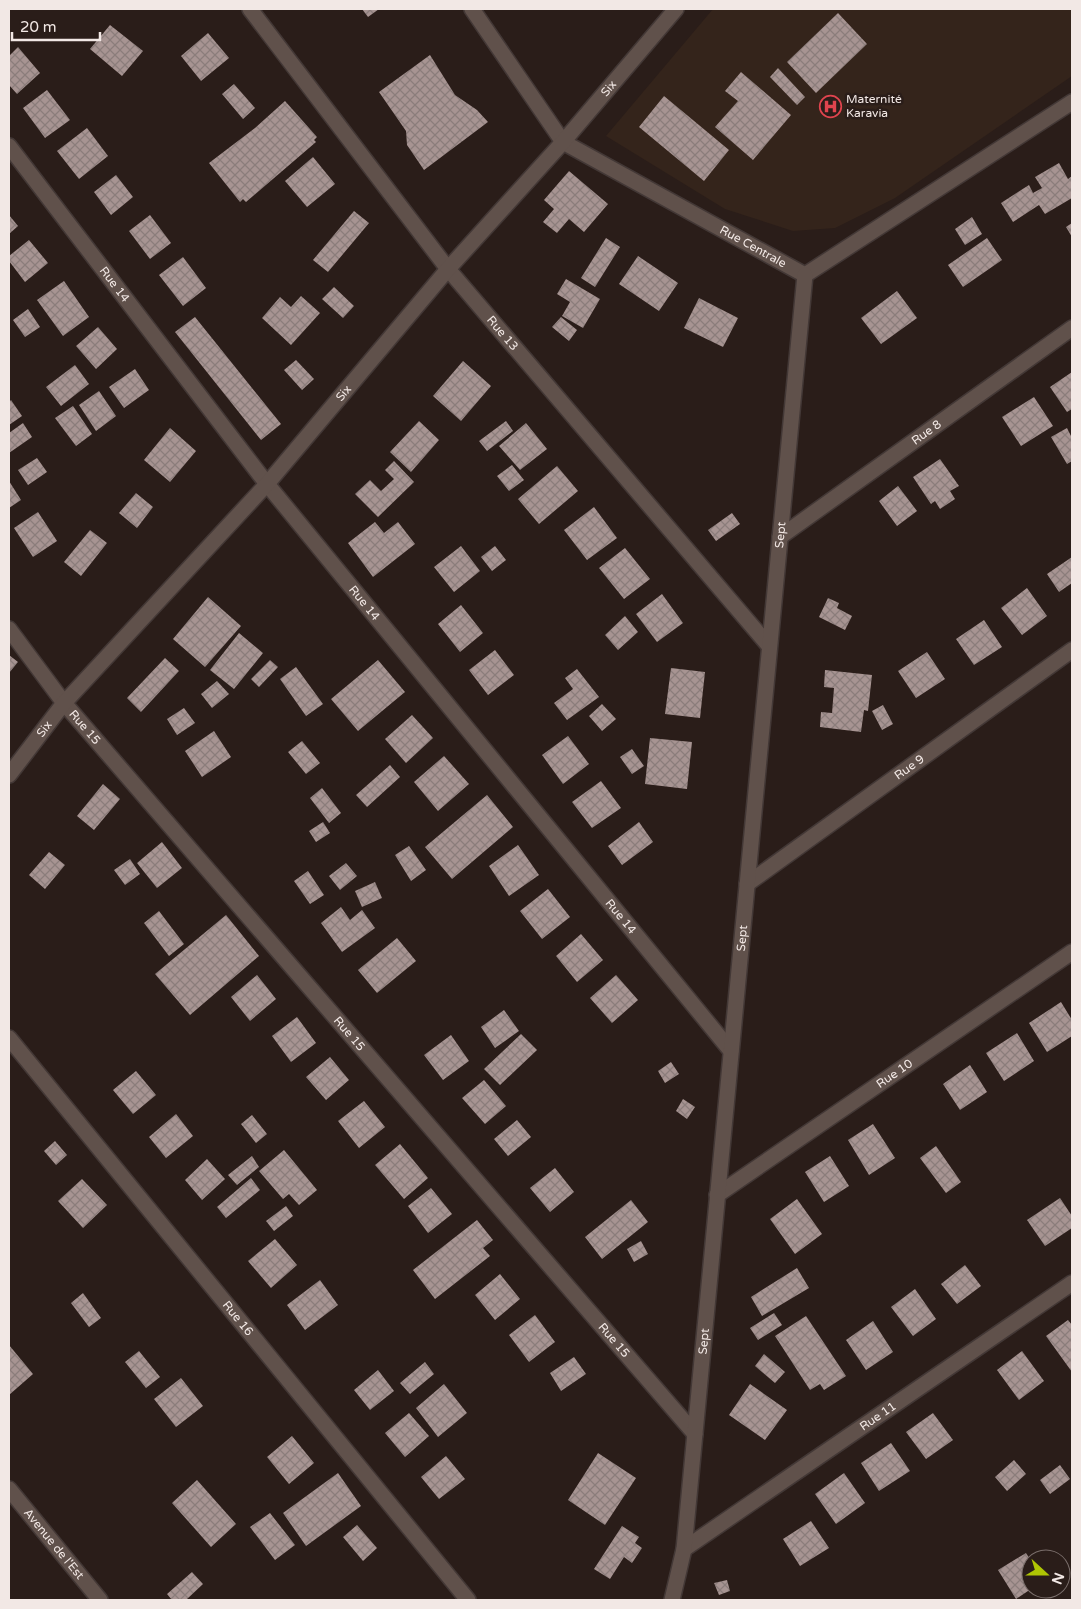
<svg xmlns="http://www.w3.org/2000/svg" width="1081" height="1609" viewBox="0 0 1081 1609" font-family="'Varela Round',sans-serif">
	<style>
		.medical { fill: #34241b }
		.building { fill: url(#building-cross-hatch) }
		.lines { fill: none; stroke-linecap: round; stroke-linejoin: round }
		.street-casing { stroke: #433836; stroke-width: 18 }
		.street { stroke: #60514b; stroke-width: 15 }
		.labels { text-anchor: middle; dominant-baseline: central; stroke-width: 5; stroke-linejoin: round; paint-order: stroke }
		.street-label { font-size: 12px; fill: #f2e8e5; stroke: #2a1d19 }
		.poi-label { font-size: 12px; fill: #f2e8e5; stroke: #2a1d19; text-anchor: start }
	</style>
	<defs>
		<pattern id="building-cross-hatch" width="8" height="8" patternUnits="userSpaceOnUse" patternTransform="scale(1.25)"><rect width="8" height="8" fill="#a79492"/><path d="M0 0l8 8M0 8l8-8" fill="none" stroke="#8b7d7b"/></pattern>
	</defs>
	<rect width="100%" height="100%" fill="#2a1d19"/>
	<path class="medical" d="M713,9H1072V76L895,198L835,228L793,231L725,209L606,136Z"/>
	<path class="building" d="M362,9H379L368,17Z
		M838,13L867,44L816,93L787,62Z
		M110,25L143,51L122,76L90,49Z
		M208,33L229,58L201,81L181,56Z
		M18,47L40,73L17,94L9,85V56Z
		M430,55L455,95L477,110L488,122L424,170L407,145L406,131L379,92Z
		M778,68L805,97L797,105L770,77Z
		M741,72L791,115L753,160L715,127L738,101L725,91Z
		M234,84L255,108L243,119L222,94Z
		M47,90L70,120L45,138L23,108Z
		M664,96L729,150L704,181L639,127Z
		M285,101L317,137L314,140L316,142L246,202L243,199L240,202L209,163L255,128Z
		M87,128L108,156L79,179L57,151Z
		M313,157L335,184L307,207L285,181Z
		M1059,163L1068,179L1072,176V198L1045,214L1039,205L1013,222L1001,203L1029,185L1033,193L1042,188L1035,177Z
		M569,171L608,204L584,232L569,219L557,233L543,222L554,209L544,200Z
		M116,175L133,197L111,215L94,192Z
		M354,211L369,223L328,272L313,260Z
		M9,215L18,226L9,234Z
		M150,215L171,243L150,259L129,231Z
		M972,217L982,234L965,245L955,229Z
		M1072,223V237L1066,227Z
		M606,238L620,247L595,287L581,278Z
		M987,238L1002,260L963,287L948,265Z
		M29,240L48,263L25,282L9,261V256Z
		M638,256L678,283L659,311L619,284Z
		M183,257L206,288L183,306L159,275Z
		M566,279L600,299L583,328L562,316L570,302L557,294Z
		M64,281L89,317L63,336L37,300Z
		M334,287L354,306L343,318L322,299Z
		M897,291L917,318L881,344L861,318Z
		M301,296L320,313L291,345L262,318L280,297L291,307Z
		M699,298L738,318L723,347L684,328Z
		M28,309L40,327L25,337L13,320Z
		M195,317L281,424L261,440L175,332Z
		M561,317L577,330L569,341L552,327Z
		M98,327L117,349L96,369L76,346Z
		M296,360L314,379L302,390L284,370Z
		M463,361L491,386L461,421L433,396Z
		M75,365L89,384L61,406L46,387Z
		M135,369L149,390L124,408L109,387Z
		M1072,372V409L1067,412L1050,387Z
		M99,391L116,416L96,431L79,405Z
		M1034,397L1053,426L1021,446L1002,417Z
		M11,400L22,416L9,425V402Z
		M73,406L92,434L76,446L55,418Z
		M419,421L439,440L411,472L390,452Z
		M506,421L513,431L487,451L479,441Z
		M23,423L32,437L9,453V433Z
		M526,423L547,449L520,470L499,446Z
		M170,428L196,451L170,482L144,460Z
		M1067,428L1072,438V461L1067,464L1051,437Z
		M37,458L47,472L28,485L18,470Z
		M940,459L959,486L950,491L955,499L940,509L935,501L931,504L913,477Z
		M394,461L414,482L378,517L355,494L370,480L381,491L394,479L385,470Z
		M512,465L524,480L509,491L497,476Z
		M557,466L578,491L539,524L518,499Z
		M9,481L21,500L9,508Z
		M898,486L917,511L897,526L879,501Z
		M136,493L153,507L137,528L119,513Z
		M594,507L617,538L587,560L564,530Z
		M38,512L57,541L33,557L14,528Z
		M732,513L740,524L716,541L708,530Z
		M375,522L384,533L398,522L415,544L373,577L348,543Z
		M90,530L107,543L81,576L64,562Z
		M461,546L480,571L454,592L434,567Z
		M495,546L506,560L492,571L481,557Z
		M625,548L650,579L624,599L599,568Z
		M1072,557V583L1059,592L1047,574Z
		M1027,588L1047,616L1022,635L1001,608Z
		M662,594L683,623L657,642L636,614Z
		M208,597L241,626L205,667L173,639Z
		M828,598L839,603L837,608L852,616L845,630L819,617Z
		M461,605L483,633L460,652L438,624Z
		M625,616L638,632L618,650L605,635Z
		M984,620L1002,647L974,665L956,639Z
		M239,633L263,653L234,689L210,670Z
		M495,650L514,675L488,695L469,670Z
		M927,652L945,679L916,698L898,671Z
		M9,655L18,662L9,673Z
		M165,658L179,671L141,712L127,698Z
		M270,660L278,667L259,687L251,679Z
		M378,660L405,692L358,731L331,699Z
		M296,667L323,704L306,716L280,679Z
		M671,668L705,672L700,718L665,714Z
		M577,669L599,697L567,720L554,703L573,689L565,678Z
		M825,670L872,675L868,711L864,710L861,732L820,727L821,712L832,713L834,688L824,687Z
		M217,681L229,694L212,708L201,694Z
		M602,704L616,719L602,731L589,716Z
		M883,705L893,724L882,730L872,711Z
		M184,708L195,723L177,735L167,719Z
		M412,715L433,738L406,763L385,739Z
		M214,731L231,757L202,777L185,751Z
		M568,736L589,764L563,784L542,755Z
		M650,738L692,742L687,789L645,784Z
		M302,741L320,763L306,774L288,752Z
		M632,749L644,766L632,774L620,757Z
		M444,756L469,784L438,811L414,782Z
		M390,765L400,777L367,807L356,795Z
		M601,781L621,808L592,828L572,802Z
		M103,784L120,799L94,830L77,816Z
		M322,788L341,813L329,823L310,798Z
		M487,795L513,827L452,879L425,847Z
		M323,822L330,833L316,842L309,831Z
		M639,822L653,842L622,865L608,846Z
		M162,842L182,868L157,888L137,863Z
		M518,845L539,875L509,896L489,866Z
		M409,846L426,870L411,881L395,855Z
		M49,852L65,865L45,889L29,875Z
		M130,859L140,874L125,885L114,870Z
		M346,863L357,876L340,890L329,876Z
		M308,871L324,895L310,904L294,881Z
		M375,882L382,898L362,907L355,891Z
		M548,889L570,917L542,939L520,911Z
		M341,907L350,920L362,910L375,928L342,952L321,923Z
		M159,911L184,944L169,956L144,923Z
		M226,915L259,956L190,1015L155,974Z
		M581,934L603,960L577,982L556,956Z
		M397,938L416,961L377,993L358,970Z
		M257,975L276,999L250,1021L231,997Z
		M616,975L638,1000L612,1023L590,998Z
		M1061,1002L1072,1020V1036L1047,1052L1029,1023Z
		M504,1010L519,1031L495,1048L481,1027Z
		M297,1017L316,1043L291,1062L272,1036Z
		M1017,1033L1034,1061L1004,1081L986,1053Z
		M521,1034L537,1050L500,1085L484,1069Z
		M451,1035L469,1061L443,1080L424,1055Z
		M330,1057L349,1080L326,1100L306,1077Z
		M671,1062L679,1074L665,1083L658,1071Z
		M970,1065L987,1092L960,1110L943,1084Z
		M136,1071L156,1095L133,1114L113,1090Z
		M484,1080L506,1106L485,1124L462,1098Z
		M683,1099L695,1107L687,1119L676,1111Z
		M364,1101L385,1127L359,1148L338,1121Z
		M176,1114L193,1136L166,1158L149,1137Z
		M252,1115L267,1134L256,1143L241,1124Z
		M517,1120L531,1137L508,1156L494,1139Z
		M873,1124L895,1158L869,1175L848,1140Z
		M55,1141L67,1155L56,1165L44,1151Z
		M400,1144L428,1178L404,1199L375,1165Z
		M936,1146L961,1182L946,1193L920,1158Z
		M284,1150L317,1190L299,1205L289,1194L283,1199L259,1171Z
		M252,1156L259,1167L237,1185L228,1175Z
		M830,1156L849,1186L824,1202L805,1172Z
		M207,1159L225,1179L202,1200L185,1180Z
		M555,1168L574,1192L550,1212L530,1188Z
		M251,1178L260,1190L226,1218L217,1207Z
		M82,1179L107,1205L83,1228L58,1201Z
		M431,1188L452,1214L428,1233L408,1206Z
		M1060,1198L1072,1216V1228L1045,1246L1027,1220Z
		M797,1199L822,1234L795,1254L770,1219Z
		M631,1200L648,1222L602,1259L585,1237Z
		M286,1206L293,1216L274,1231L266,1221Z
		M477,1220L493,1240L483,1248L490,1256L435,1299L413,1270Z
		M275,1239L297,1265L271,1288L248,1261Z
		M641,1241L648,1254L634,1262L627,1249Z
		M965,1265L981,1286L957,1304L941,1284Z
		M797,1268L809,1288L762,1316L751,1297Z
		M500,1274L520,1299L495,1320L475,1295Z
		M320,1280L338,1305L305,1330L287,1305Z
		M915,1289L936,1319L913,1336L891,1307Z
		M83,1293L101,1318L89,1327L71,1303Z
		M774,1313L782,1325L758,1340L750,1328Z
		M535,1315L555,1342L529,1362L509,1335Z
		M806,1316L846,1376L824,1390L820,1384L810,1390L775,1336Z
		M1068,1320L1072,1325V1372L1046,1336Z
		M873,1321L893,1352L866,1370L846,1340Z
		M9,1345L33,1374L9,1395Z
		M139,1351L160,1377L146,1388L125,1362Z
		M1022,1351L1044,1381L1019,1400L997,1370Z
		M764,1354L785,1372L775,1383L755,1366Z
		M574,1357L586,1374L561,1391L550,1373Z
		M425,1362L434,1374L410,1394L400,1383Z
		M378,1370L394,1391L370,1410L354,1390Z
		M181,1378L203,1406L176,1427L154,1399Z
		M444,1384L467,1413L438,1437L416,1408Z
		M750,1384L787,1410L765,1440L729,1415Z
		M409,1413L429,1436L405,1457L385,1433Z
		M933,1413L953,1440L926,1459L906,1432Z
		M292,1436L314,1463L289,1484L267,1457Z
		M891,1443L910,1471L879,1491L861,1463Z
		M598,1453L636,1478L605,1525L568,1500Z
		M446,1456L465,1479L439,1499L421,1477Z
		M1014,1460L1026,1474L1007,1491L995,1477Z
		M1060,1465L1070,1479L1050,1494L1040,1480Z
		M338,1473L361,1506L306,1546L283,1513Z
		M844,1473L865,1503L836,1524L815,1494Z
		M197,1480L236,1524L211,1547L172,1503Z
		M270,1513L295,1545L275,1560L250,1527Z
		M811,1521L829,1548L800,1566L783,1539Z
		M357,1525L377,1548L363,1561L343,1537Z
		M622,1526L639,1537L635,1543L642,1548L632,1563L624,1557L610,1579L594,1569Z
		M1026,1553L1031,1561V1589L1016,1599L998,1570Z
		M192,1572L203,1584L186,1600H172L167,1594Z
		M727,1580L730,1591L719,1595L714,1583Z"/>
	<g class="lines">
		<defs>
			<g id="street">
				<path id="s1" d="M250,9L448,269L769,646"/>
				<path id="s2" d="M472,9L563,142L805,275L1072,102"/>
				<path id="s3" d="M9,146L267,484L731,1051"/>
				<path id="s4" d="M780,537L1072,328"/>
				<path id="s5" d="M9,629L64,703L695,1434"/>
				<path id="s6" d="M9,775L64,703L267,484L448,269L563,142L676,9"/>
				<path id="s7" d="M747,884L1072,650"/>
				<path id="s8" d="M9,1038L468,1600"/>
				<path id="s9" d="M717,1195L1072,952"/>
				<path id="s10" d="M9,1489L100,1600"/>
				<path id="s11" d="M684,1549L1072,1283"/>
				<path id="s12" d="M672,1600L684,1549L805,275"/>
			</g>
		</defs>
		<use href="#street" class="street-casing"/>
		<use href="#street" class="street"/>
	</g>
	<defs>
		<symbol id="hospital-ring" viewBox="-11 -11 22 22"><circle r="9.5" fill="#2a1d19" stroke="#e0444e" stroke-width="1.5"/><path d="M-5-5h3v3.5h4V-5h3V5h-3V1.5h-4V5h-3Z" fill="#e0444e"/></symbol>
	</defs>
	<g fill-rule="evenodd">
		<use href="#hospital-ring" x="818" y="94" width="25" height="25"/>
	</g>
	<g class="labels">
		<g class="street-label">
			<text stroke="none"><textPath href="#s6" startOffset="912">Six</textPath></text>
			<text stroke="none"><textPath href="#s2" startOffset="378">Rue Centrale</textPath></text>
			<text stroke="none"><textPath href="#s3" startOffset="174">Rue 14</textPath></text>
			<text stroke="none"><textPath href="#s1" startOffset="411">Rue 13</textPath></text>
			<text stroke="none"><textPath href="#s6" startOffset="508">Six</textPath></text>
			<text stroke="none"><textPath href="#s4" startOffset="180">Rue 8</textPath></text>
			<text stroke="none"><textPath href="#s12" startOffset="1071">Sept</textPath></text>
			<text stroke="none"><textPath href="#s3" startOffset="579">Rue 14</textPath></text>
			<text stroke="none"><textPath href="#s5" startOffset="124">Rue 15</textPath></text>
			<text stroke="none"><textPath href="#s6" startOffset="58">Six</textPath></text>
			<text stroke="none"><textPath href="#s7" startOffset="200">Rue 9</textPath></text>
			<text stroke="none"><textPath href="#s3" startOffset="984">Rue 14</textPath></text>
			<text stroke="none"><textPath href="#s12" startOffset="666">Sept</textPath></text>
			<text stroke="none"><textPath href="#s5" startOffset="529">Rue 15</textPath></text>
			<text stroke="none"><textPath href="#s9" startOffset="215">Rue 10</textPath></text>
			<text stroke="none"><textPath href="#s8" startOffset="362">Rue 16</textPath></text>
			<text stroke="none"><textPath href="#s5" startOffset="934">Rue 15</textPath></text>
			<text stroke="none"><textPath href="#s12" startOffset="261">Sept</textPath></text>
			<text stroke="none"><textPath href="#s11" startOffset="235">Rue 11</textPath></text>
			<text stroke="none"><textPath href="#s10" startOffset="71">Avenue de l'Est</textPath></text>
		</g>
		<g class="poi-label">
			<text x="846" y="99">Maternité<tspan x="846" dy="14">Karavia</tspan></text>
		</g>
	</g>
	<rect width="1081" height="1609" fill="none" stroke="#f2e8e5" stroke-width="20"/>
	<g transform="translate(1046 1574) rotate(111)"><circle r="24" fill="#2a1d19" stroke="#7a6e6b"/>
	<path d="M0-4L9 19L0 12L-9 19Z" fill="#afc504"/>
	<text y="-8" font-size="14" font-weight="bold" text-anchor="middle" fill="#f2e8e5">N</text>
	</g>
	<path d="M12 32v8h88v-8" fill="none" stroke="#f2e8e5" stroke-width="2.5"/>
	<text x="20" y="32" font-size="15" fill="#f2e8e5" stroke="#2a1d19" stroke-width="4" paint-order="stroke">20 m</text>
</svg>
